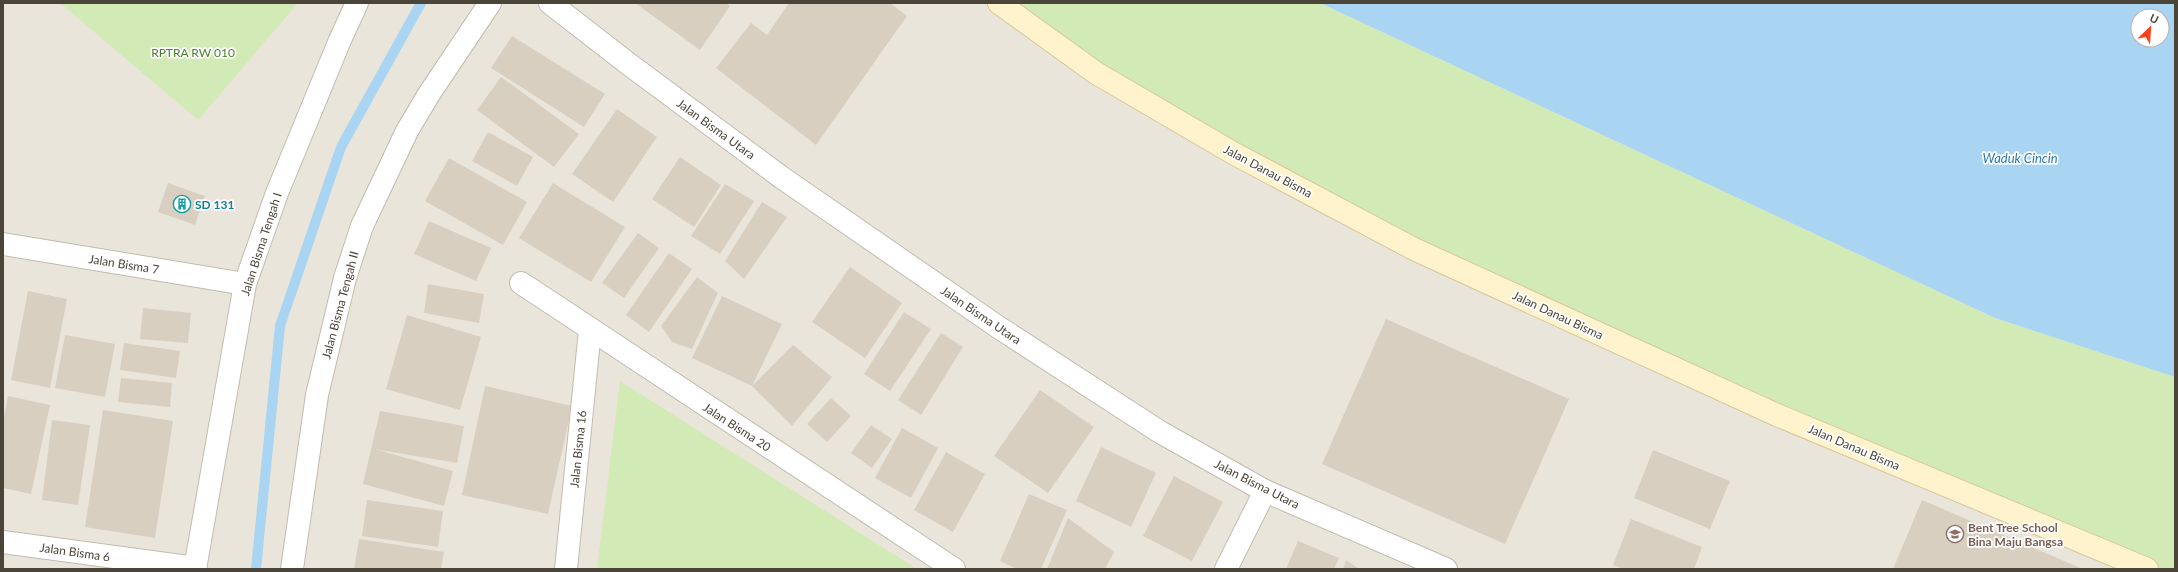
<svg xmlns="http://www.w3.org/2000/svg" width="2178" height="572" viewBox="0 0 2178 572" font-family="Lato,sans-serif">
	<style>
		.residential { fill: #eae5da }
		.green { fill: #d2eab5 }
		.water { fill: #a9d4f2; fill-rule: evenodd }
		.lines { fill: none; stroke-linecap: round; stroke-linejoin: round }
		.stream { stroke: #a9d4f2; stroke-width: 10 }
		.building { fill: #d8cfc1 }
		.street-casing { stroke: #c2bbae; stroke-width: 24 }
		.secondary-casing { stroke: #d6c79b; stroke-width: 24 }
		.street { stroke: #fff; stroke-width: 22 }
		.secondary { stroke: #fff3cd; stroke-width: 22 }
		.labels { text-anchor: middle; dominant-baseline: central; stroke-width: 3.5; stroke-linejoin: round; paint-order: stroke }
		.park-label { font-size: 12px; fill: #4a7f2a; stroke: #fff }
		.street-label { font-size: 12px; fill: #4b4439; stroke: #fff }
		.culture-label { font-size: 12px; font-weight: bold; fill: #0d838f; stroke: #fff; text-anchor: start }
		.education-label { font-size: 12px; font-weight: bold; fill: #785e54; stroke: #fff; text-anchor: start }
		.water-label { font-size: 13px; font-style: italic; fill: #2e7ab2; stroke: #fff }
	</style>
	<rect width="100%" height="100%" fill="#f6f3ec"/>
	<path class="residential" d="M3,3H1320L1995,318L2175,377V569H3Z"/>
	<path class="green" d="M60,3H298L198,120Z
		M999,3H1320L1995,318L2175,377V569H2147L1414,249Z
		M620,381L917,569H597Z"/>
	<path class="water" d="M1320,3H2175V377L1995,318ZM2138,16H2162V40H2138Z"/>
	<g class="lines">
		<path class="stream" d="M256,569L280,326L341,147L421,3"/>
	</g>
	<path class="building" d="M635,3H726L730,6L700,50Z
		M789,3H890L907,16L816,145L716,68L751,23L767,35Z
		M512,36L605,94L584,127L491,68Z
		M501,77L579,134L554,167L477,110Z
		M617,109L657,137L613,202L572,174Z
		M488,132L533,157L517,186L472,161Z
		M680,157L721,185L694,227L652,199Z
		M449,158L527,202L503,245L425,201Z
		M168,183L205,196L195,225L158,212Z
		M553,183L625,227L591,282L519,238Z
		M725,184L754,201L720,254L691,236Z
		M762,202L787,217L744,279L725,261Z
		M429,221L491,248L476,281L414,254Z
		M638,233L659,248L624,298L602,283Z
		M669,253L692,269L649,332L626,315Z
		M850,267L902,303L865,358L812,322Z
		M697,277L718,293L692,349L672,342L661,326Z
		M428,284L484,294L479,323L424,313Z
		M28,291L67,299L50,388L11,380Z
		M722,296L782,324L752,386L692,358Z
		M143,308L191,313L188,343L140,339Z
		M904,312L931,329L890,391L864,374Z
		M407,315L481,337L460,410L386,389Z
		M1386,319L1569,399L1505,544L1322,464Z
		M941,333L963,347L921,415L898,400Z
		M65,335L115,344L105,397L55,388Z
		M124,343L180,351L176,378L120,370Z
		M793,345L832,377L792,426L752,386Z
		M121,378L172,383L170,407L118,402Z
		M485,386L572,406L548,514L462,495Z
		M1040,390L1094,427L1048,493L994,456Z
		M8,396L50,405L31,494L3,488V422Z
		M831,398L851,416L827,442L807,424Z
		M103,410L173,421L155,538L85,527Z
		M380,411L464,426L457,463L374,449L453,471L444,506L363,484Z
		M52,420L90,425L78,505L42,500Z
		M871,425L892,439L872,468L851,453Z
		M902,428L938,448L911,498L875,478Z
		M1101,447L1156,473L1131,527L1076,501Z
		M1653,450L1730,481L1710,529L1634,498Z
		M946,452L985,474L953,532L914,510Z
		M1174,476L1223,502L1192,561L1143,536Z
		M1029,494L1067,510L1041,569H1017L1000,561Z
		M367,500L443,511L438,547L362,536Z
		M1922,500L2083,569H1893Z
		M1068,518L1114,552L1105,569H1047Z
		M1631,519L1702,547L1694,569H1624L1613,565Z
		M359,539L444,552L441,569H354Z
		M1298,541L1339,558L1334,569H1286Z
		M1346,560L1359,569H1343Z"/>
	<g class="lines">
		<defs>
			<path id="street" d="M550,3L630,65L781,177L998,327L1160,432L1265,491L1446,569
				M3,244L245,284
				M521,283L954,569
				M3,542L196,568
				M195,569L245,284L277,193L340,40L357,3
				M292,569L317,395L345,278L362,226L407,131L429,94L490,3
				M566,569L590,330
				M1226,569L1265,491"/>
			<path id="secondary" d="M999,3L1096,73L1233,153L1414,249L1777,415L2147,569"/>
		</defs>
		<use href="#street" class="street-casing"/>
		<use href="#secondary" class="secondary-casing"/>
		<use href="#street" class="street"/>
		<use href="#secondary" class="secondary"/>
	</g>
	<defs>
		<symbol id="building-ring" viewBox="-11 -11 22 22"><circle r="9.5" fill="#fff" stroke="#0f9aa8" stroke-width="1.5"/><path d="M-4-6H4V6H1V3H-1V6H-4ZM-2.5-4.3h1.7v1.8h-1.7ZM.8-4.3h1.7v1.8H.8ZM-2.5-1h1.7V.8h-1.7ZM.8-1h1.7V.8H.8Z" fill="#0f9aa8"/></symbol>
		<symbol id="school-ring" viewBox="-11 -11 22 22"><circle r="9.5" fill="#fff" stroke="#8d6e63" stroke-width="1.5"/><path d="M0-5L7-2L0 1L-7-2ZM-4 1L0 2.5L4 1V4Q0 6-4 4Z" fill="#8d6e63"/></symbol>
	</defs>
	<g fill-rule="evenodd">
		<use href="#building-ring" x="172" y="194" width="20" height="20"/>
		<use href="#school-ring" x="1945" y="524" width="20" height="20"/>
	</g>
	<g class="labels">
		<g class="park-label">
			<text x="193" y="52">RPTRA RW 010</text>
		</g>
		<g class="street-label">
			<text transform="translate(716 129) rotate(36)">Jalan Bisma Utara</text>
			<text transform="translate(1268 171) rotate(28)">Jalan Danau Bisma</text>
			<text transform="translate(261 244) rotate(-72)">Jalan Bisma Tengah I</text>
			<text transform="translate(124 264) rotate(9)">Jalan Bisma 7</text>
			<text transform="translate(340 305) rotate(-75)">Jalan Bisma Tengah II</text>
			<text transform="translate(981 315) rotate(34)">Jalan Bisma Utara</text>
			<text transform="translate(1558 315) rotate(25)">Jalan Danau Bisma</text>
			<text transform="translate(737 427) rotate(33)">Jalan Bisma 20</text>
			<text transform="translate(1854 447) rotate(23)">Jalan Danau Bisma</text>
			<text transform="translate(578 449) rotate(-84)">Jalan Bisma 16</text>
			<text transform="translate(1257 484) rotate(27)">Jalan Bisma Utara</text>
			<text transform="translate(75 552) rotate(8)">Jalan Bisma 6</text>
		</g>
		<g class="culture-label">
			<text x="195" y="204">SD 131</text>
		</g>
		<g class="education-label">
			<text x="1968" y="527">Bent Tree School<tspan x="1968" dy="14">Bina Maju Bangsa</tspan></text>
		</g>
		<g class="water-label">
			<text x="2020" y="158">Waduk Cincin</text>
		</g>
	</g>
	<rect width="2178" height="572" fill="none" stroke="#4b4439" stroke-width="8"/>
	<g transform="translate(2150 28) rotate(25)"><circle r="19" fill="#ffffff" stroke="#b7b4b0"/>
	<path d="M0-3L7 15L0 10L-7 15Z" fill="#fc3f1d"/>
	<text y="-6" font-size="11" font-weight="bold" text-anchor="middle" fill="#4b4439">U</text>
	</g>
</svg>
